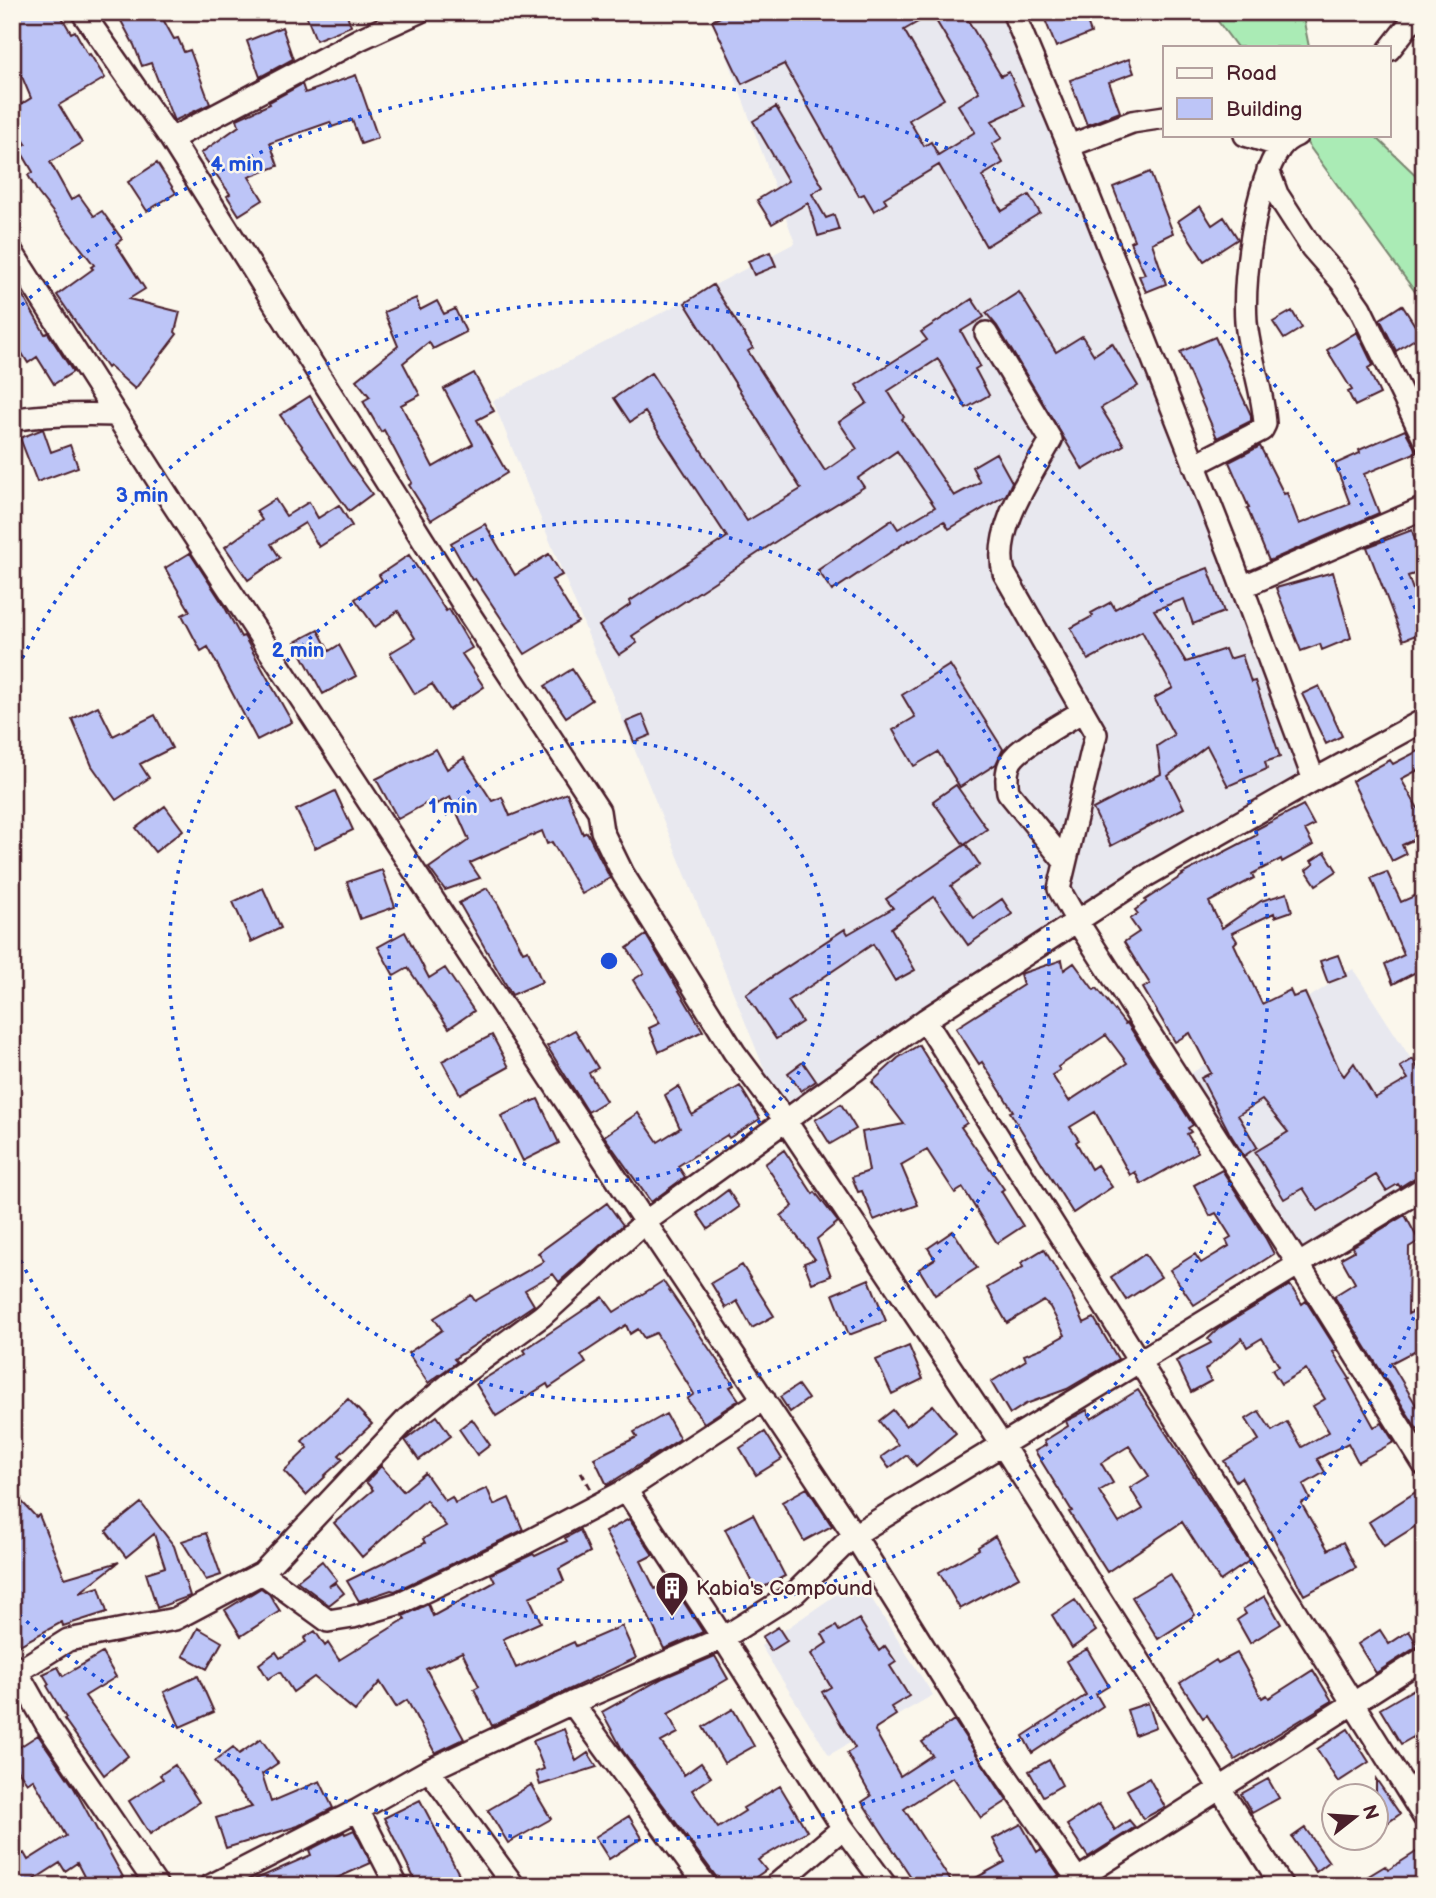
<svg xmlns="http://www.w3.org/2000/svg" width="1436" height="1898" viewBox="0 0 1436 1898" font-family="'Balsamiq Sans',sans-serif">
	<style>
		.built { fill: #e8e8ef }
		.grass { fill: #aaebb5; stroke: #7a8570; stroke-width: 2 }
		.building { fill: #bdc5f7; stroke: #4a1f2b; stroke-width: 2; fill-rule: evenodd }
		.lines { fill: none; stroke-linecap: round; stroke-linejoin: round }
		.minor-casing { stroke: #4a1f2b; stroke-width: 26 }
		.path { stroke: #4a1f2b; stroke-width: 3.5; stroke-dasharray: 7 5; stroke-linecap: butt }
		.minor { stroke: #fbf7ec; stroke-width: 21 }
		.ring { fill: none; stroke: #1d4ed8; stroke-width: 3.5; stroke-dasharray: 3.5 7 }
		.labels { text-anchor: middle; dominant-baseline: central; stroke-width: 5; stroke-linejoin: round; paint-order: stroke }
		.poi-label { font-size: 21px; fill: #4a1f2b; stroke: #fbf7ec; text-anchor: start }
		.centre { fill: #1d4ed8; stroke: #fbf7ec; stroke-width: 3.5 }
		.ring-label { font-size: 21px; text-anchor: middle; font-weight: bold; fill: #1d4ed8; stroke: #fbf7ec; stroke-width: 5; stroke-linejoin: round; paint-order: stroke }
	</style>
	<rect width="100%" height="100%" fill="#fbf7ec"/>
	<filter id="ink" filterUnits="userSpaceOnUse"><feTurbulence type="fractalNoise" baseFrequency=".0143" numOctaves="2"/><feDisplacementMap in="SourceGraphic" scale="14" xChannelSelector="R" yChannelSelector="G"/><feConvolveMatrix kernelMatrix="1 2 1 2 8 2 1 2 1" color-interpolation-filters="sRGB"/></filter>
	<g filter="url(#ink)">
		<path class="built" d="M711,12H1012L1314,780L785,1120L493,401L795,243Z
			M1353,969L1424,1079V1188L1299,1265L1181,1080Z
			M859,1579L933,1695L829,1755L761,1646Z"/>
		<path class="grass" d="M1211,12H1302L1309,47H1237Z
			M1301,135H1374L1424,183V304Z"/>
		<path class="building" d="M12,12H59L71,33L75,31L88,55L90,54L105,78L59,105L82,143L50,162L71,200L79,195L94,216L102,211L122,239L116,244L145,289L129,299L180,312L175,332L177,334L135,389L109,366L107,368L57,295L93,269L91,267L94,265L38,193L28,175L33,172L19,148L26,144L12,122V110L31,98L12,53Z
			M132,12H159L174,39L178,38L184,52L190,50L210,104L174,121L151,63L142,66L134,45L120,19Z
			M305,12H346L351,26L316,40Z
			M730,12H963L1001,76L1009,72L1024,106L992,121L1002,138L992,144L1003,163L982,176L1002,211L1029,195L1040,213L986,246L939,165L884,198L887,203L874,211L864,194L859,196L784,64L742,84L712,21ZM932,14L979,92L958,105L975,132L938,155L931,142L924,146L909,120L944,99L904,30Z
			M1042,12H1083L1091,33L1056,47Z
			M282,27L293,59L260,77L247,41Z
			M1129,59L1134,73L1109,82L1120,112L1087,125L1070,80Z
			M356,75L378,138L361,144L352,120L332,127L330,122L270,143L278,166L249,177L263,200L239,215L227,196L230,194L201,153L239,126L237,119L270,104L269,102L302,84L305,93Z
			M776,107L823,187L812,194L826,218L834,215L839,230L818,236L808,203L772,224L757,200L788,181L753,121Z
			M157,163L176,193L147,211L128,182Z
			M1150,172L1173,233L1152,243L1166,284L1146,292L1139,276L1145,274L1130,242L1134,240L1113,187Z
			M1200,206L1212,225L1224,217L1238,239L1204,261L1178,221Z
			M770,252L776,266L754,275L748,261Z
			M12,277L45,334L48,333L73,372L54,384L37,357L28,363L12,337Z
			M713,285L753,348L748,351L825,471L857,449L839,422L867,403L856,385L927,340L921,332L972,299L984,317L961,331L980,366L975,369L989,395L966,408L938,359L888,391L904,417L902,419L954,496L980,482L972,467L996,453L1012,482L1006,495L949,529L944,521L910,541L909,540L832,591L818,570L892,520L898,529L935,507L897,451L858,478L864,487L784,536L632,636L637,643L619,655L599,626L631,604L630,601L727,537L645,412L630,422L614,398L651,373L747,521L801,489L685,303Z
			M1019,292L1056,352L1082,336L1094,355L1112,343L1138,386L1101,408L1124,445L1083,470L997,326L986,313Z
			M416,298L420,310L437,301L444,314L455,309L466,332L433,349L429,342L403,363L420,395L401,405L433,467L473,444L444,389L474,373L494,411L477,420L507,473L431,520L409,485L412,483L384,430L381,432L363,401L370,397L356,380L398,346L384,312Z
			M1402,305L1421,335L1396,351L1380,319Z
			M1292,311L1302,328L1284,339L1273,322Z
			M1357,332L1373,365L1368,368L1380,394L1355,406L1348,392L1352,390L1327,350Z
			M1215,337L1251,415V421L1217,438L1180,352Z
			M310,396L348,461L372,494L349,511L280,415Z
			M43,429L51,452L70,445L78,467L37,482L20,438Z
			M1405,430L1417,452L1364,474L1379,513L1269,561L1247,508H1249L1229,462L1260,446L1284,494L1287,493L1299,524L1350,504L1335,464L1360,453L1359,450Z
			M275,499L286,516L309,502L318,518L339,505L352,526L319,547L305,523L271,544L280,558L248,580L225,547L262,520L256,511Z
			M485,524L515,575L549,554L562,575L552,580L578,622L525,654L475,579L472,580L451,543Z
			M1412,530L1424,571L1408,576L1417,601L1414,602L1424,632L1403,640L1367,547Z
			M190,553L223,604L241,637L244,636L292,722L257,740L208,647L201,651L182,615L190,611L165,568Z
			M409,555L446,611L449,609L472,648L462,654L484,687L449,710L432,684L415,694L390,653L415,638L398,611L375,627L355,599L382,580L379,575Z
			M1208,568L1224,612L1193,624L1184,599L1154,610L1186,662L1225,649L1229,659L1242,655L1251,682L1255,681L1280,757L1265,762L1267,769L1228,786L1207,746L1168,776L1184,808L1111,846L1093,809L1161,774L1157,746L1174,735L1154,698L1173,688L1142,631L1088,660L1071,628L1093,616L1091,613L1111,602L1115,609L1152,589Z
			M1333,572L1351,638L1322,650L1320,644L1301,651L1276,588Z
			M318,630L329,651L339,645L356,676L323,694L295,642Z
			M950,665L1003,749L996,764L960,787L938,752L914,766L893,730L915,717L902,695Z
			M572,669L592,700L566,717L545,686Z
			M1319,686L1342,736L1326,744L1302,694Z
			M98,706L113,736L155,715L172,748L140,764L149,778L116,800L92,766L72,719Z
			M643,715L651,735L634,742L626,722Z
			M1424,748V767L1401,779L1424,819V835L1402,845L1406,854L1392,861L1352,781L1390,760L1393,764Z
			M436,749L447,769L464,758L492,801L502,797L510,816L567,793L583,834L587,832L610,878L582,894L552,842L547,844L542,831L470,863L480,878L445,890L429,868L469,840L450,797L437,804L434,799L398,819L376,779Z
			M956,785L987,829L964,845L933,801Z
			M335,791L353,830L315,848L296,810Z
			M1303,805L1314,825L1305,830L1313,845L1282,862L1281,859L1252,874L1254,878L1209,902L1222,928L1261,901L1287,893L1292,911L1275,917L1274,913L1232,933L1237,941L1234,944L1262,1004L1290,990L1293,997L1305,993L1339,1069L1344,1076L1354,1063L1375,1098L1408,1079L1400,1067L1413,1059L1420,1072L1424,1070V1172L1400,1187L1398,1184L1386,1191L1376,1175L1318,1211L1303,1188L1284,1199L1255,1152L1288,1132L1262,1100L1238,1115L1257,1147L1244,1156L1229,1132L1201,1078L1211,1073L1190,1033L1175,1042L1143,988L1150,984L1124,942L1139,932L1130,919L1138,914L1135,910L1146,902L1145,900L1183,875L1182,874L1257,835L1255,830Z
			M165,806L183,830L155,852L136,828Z
			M966,844L980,865L951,886L974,918L1002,899L1012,914L968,945L934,897L891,928L915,970L895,981L873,944L788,1001L802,1022L776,1039L746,994L845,929L848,934L893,908L886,899Z
			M1325,852L1337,871L1316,885L1306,870L1314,864L1311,861Z
			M382,870L395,907L360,919L347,882Z
			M1387,872L1401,902L1421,893L1424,901V968L1393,984L1385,964L1404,955L1371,878Z
			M263,888L281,928L251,942L233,902Z
			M487,888L498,904L523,952L528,950L542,982L512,995L459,903Z
			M405,932L429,978L445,968L474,1011L449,1028L408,968L394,976L378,947Z
			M646,935L703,1031L659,1052L649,1028L660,1023L633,980L644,973L627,948Z
			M1338,955L1346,976L1328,983L1320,961Z
			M1062,960L1064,970L1074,963L1094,990L1097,988L1125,1024L1127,1023L1193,1125L1188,1128L1191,1132L1187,1134L1198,1152L1141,1184L1135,1172L1130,1175L1095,1112L1070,1127L1079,1140L1076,1142L1091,1169L1097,1165L1112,1187L1073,1213L1010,1112L1013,1111L982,1062L979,1064L956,1028L1023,985L1020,974ZM1106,1035L1127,1063L1069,1101L1052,1075L1060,1070L1058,1067Z
			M575,1030L598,1068L589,1073L606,1101L588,1112L547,1046Z
			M492,1035L509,1067L460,1094L442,1061Z
			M919,1045L967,1123L961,1127L1004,1189L1001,1191L1023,1226L997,1243L963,1188L955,1193L927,1150L901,1165L918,1205L904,1210L903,1208L874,1220L862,1191L858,1192L852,1177L869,1171L862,1132L904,1124L872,1082L898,1058Z
			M803,1062L816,1081L801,1091L788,1073Z
			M679,1086L692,1115L740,1086L760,1119L729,1138L727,1135L678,1166L685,1177L651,1202L604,1136L638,1113L658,1142L680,1128L665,1095Z
			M538,1099L559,1143L523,1161L501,1116Z
			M841,1104L856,1129L830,1144L815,1120Z
			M784,1150L813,1194L815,1192L838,1222L817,1239L831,1276L812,1283L804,1263L815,1259L781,1216L793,1206L765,1164Z
			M1222,1170L1266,1239L1274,1254L1194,1305L1170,1270L1195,1254L1201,1263L1229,1246L1226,1240L1231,1237L1216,1213L1210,1216L1194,1185Z
			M728,1190L739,1207L708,1229L697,1213Z
			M607,1203L623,1225L559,1282L553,1274L525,1290L534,1305L454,1359L457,1362L428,1383L408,1353L442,1330L434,1318L471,1295L475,1301L544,1261L538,1253Z
			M1405,1215L1419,1241L1409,1247L1408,1314L1424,1306V1346L1391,1363L1424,1418V1426L1417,1429L1334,1296L1355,1283L1341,1258L1354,1251L1352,1247Z
			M953,1231L977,1268L935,1295L919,1269L935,1259L928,1248Z
			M1044,1249L1071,1294L1084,1323L1094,1318L1118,1359L1067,1389L1026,1404L1010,1414L991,1382L1026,1360L1024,1355L1042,1348L1065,1335L1050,1307L1044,1301L1007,1323L987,1288L1023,1267L1021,1263Z
			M1145,1254L1161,1277L1126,1300L1111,1277Z
			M742,1265L774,1316L752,1328L737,1301L726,1308L711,1283Z
			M869,1279L886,1321L849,1335L833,1294Z
			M663,1281L734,1385L730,1387L739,1400L704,1423L687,1399L694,1394L656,1333L644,1338L638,1329L630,1334L626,1325L581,1355L586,1363L549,1388L547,1384L496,1416L476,1384L526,1353L524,1350L603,1297L614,1312Z
			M1290,1285L1302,1304L1306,1301L1337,1350L1333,1352L1350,1379L1348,1380L1374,1427L1382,1423L1394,1442L1358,1462L1348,1443L1317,1459L1325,1472L1303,1485L1310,1499L1301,1503L1328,1550L1343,1542L1356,1568L1304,1595L1241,1477L1236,1481L1224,1461L1259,1440L1246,1419L1259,1411L1272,1431L1287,1422L1302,1447L1329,1432L1313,1406L1325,1399L1306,1369L1281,1384L1272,1370L1279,1366L1262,1338L1247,1347L1242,1338L1205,1370L1211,1381L1191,1392L1176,1361L1211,1343L1208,1339L1218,1329Z
			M909,1346L923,1379L892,1394L876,1360Z
			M798,1385L808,1399L790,1412L780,1397Z
			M1138,1390L1249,1561L1220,1581L1182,1522L1107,1572L1069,1512L1072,1511L1035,1451L1046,1445L1044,1441L1068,1426L1066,1421L1076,1416L1087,1410L1091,1419ZM1129,1446L1149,1476L1130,1488L1143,1509L1119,1523L1099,1491L1113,1483L1101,1463Z
			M348,1399L372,1424L339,1455L343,1459L324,1476L325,1477L306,1495L284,1471L308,1448L302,1441Z
			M933,1405L956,1433L916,1466L907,1455L889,1468L881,1457L898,1445L879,1421L893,1410L906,1426Z
			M666,1414L680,1439L607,1485L594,1458L637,1437L634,1432Z
			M437,1416L451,1436L419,1460L405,1440Z
			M472,1419L490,1445L477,1455L459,1429Z
			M765,1432L782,1459L756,1475L740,1448Z
			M381,1466L403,1491L425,1473L445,1501L452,1497L455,1503L487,1488L494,1505L509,1498L523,1530L395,1591L391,1590L359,1601L347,1581L425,1543L423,1539L446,1526L426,1500L362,1557L334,1523L373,1490L366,1482Z
			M807,1488L832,1526L804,1541L782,1502Z
			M1419,1490L1424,1498V1521L1384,1546L1369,1522Z
			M12,1491L36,1517L39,1515L65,1578L119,1562L79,1593L99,1587L107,1612L63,1626L62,1622L18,1646L12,1634Z
			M141,1503L174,1546L190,1596L157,1608L146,1573L165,1567L154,1534L126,1557L106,1531Z
			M753,1514L785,1576L756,1591L725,1529Z
			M629,1519L653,1555L641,1561L655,1589L670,1581L703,1632L664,1649L626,1569L605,1532Z
			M580,1530L590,1552L559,1569L564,1581L529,1597L541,1622L503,1639L516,1668L574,1642L576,1646L622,1626L636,1658L492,1726L474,1689L479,1686L462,1652L426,1669L464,1739L435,1753L407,1700L396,1707L380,1682L355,1711L314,1677L293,1692L280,1672L268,1679L259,1664L276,1652L280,1658L306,1642L304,1638L315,1631L325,1646L328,1643L339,1660L405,1619L403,1616L428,1604L433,1616L495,1582L491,1574L533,1554L535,1556L567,1541L565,1538Z
			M206,1533L221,1575L206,1580L182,1541Z
			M995,1536L1019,1577L960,1609L939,1572L979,1549L978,1547Z
			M322,1561L337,1580L329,1586L336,1583L344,1593L329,1605L297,1581Z
			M1170,1574L1195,1615L1158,1639L1132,1597Z
			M261,1588L269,1594L280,1611L241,1636L225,1610Z
			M1265,1596L1281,1624L1250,1643L1237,1620L1246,1614L1243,1609Z
			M1075,1600L1096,1631L1072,1648L1052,1615Z
			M859,1619L879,1651L885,1646L896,1662L890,1666L909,1696L891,1707L896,1715L876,1728L875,1731L900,1776L932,1755L922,1742L954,1720L1007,1801L981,1818L953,1777L904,1809L954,1886H917L913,1880L862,1802L871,1796L847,1753L855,1748L822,1692L831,1687L811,1654L827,1643L822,1634L836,1626L839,1631Z
			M778,1627L787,1641L771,1651L762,1637Z
			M198,1628L222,1642L207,1669L183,1656Z
			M1380,1630L1389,1644L1409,1631L1418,1646L1376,1673L1358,1644Z
			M1087,1649L1109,1686L1096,1694L1103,1706L1032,1753L1023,1736L1086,1695L1066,1661Z
			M102,1653L116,1677L85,1696L128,1756L104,1775L64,1719L66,1718L47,1686L49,1684L43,1674L58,1667L63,1676Z
			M1237,1653L1262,1698L1267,1695L1269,1698L1313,1670L1332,1701L1235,1760L1207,1715L1203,1718L1180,1683L1216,1660L1218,1663Z
			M715,1656L728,1679L668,1714L678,1733L661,1742L684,1775L701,1763L711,1777L692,1790L718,1828L745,1811L743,1808L780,1786L807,1831L758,1860L766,1870L756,1877L762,1886H719L717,1878L623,1751L602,1712L663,1678Z
			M198,1676L214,1712L180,1727L164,1692Z
			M1414,1689L1424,1706V1731L1401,1744L1380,1709Z
			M1148,1703L1156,1727L1135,1735L1127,1710Z
			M733,1709L754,1746L724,1763L703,1727Z
			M564,1729L576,1761L588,1753L597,1767L540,1785L536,1772L544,1769L533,1741Z
			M1348,1729L1369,1762L1338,1782L1317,1749Z
			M38,1735L73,1786L128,1886H89L77,1863L65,1871L60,1863L24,1886H12V1860L24,1853L28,1860L66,1836L33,1779L27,1783L12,1762V1752Z
			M261,1739L278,1763L262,1774L271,1802L320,1781L333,1808L298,1826L226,1848L216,1818L252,1807L215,1761L233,1747L239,1754Z
			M1049,1760L1062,1785L1043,1796L1029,1771Z
			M175,1765L199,1802L150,1834L129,1801L163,1779L160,1775Z
			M1149,1778L1165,1807L1143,1819L1127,1790Z
			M1268,1779L1279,1798L1252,1813L1241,1794Z
			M1376,1779L1400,1814L1376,1831Z
			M531,1785L551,1819L508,1843L488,1810Z
			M420,1800L460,1876L442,1886H418L384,1818Z
			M1099,1804L1115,1830L1129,1820L1135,1827L1088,1857L1067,1825Z
			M629,1816L642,1838L609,1859L595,1837Z
			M1021,1824L1037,1852L1041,1849L1059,1875L1043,1886H961L1005,1862L993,1839Z
			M1305,1828L1329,1862L1316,1872L1292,1837Z
			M354,1830L371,1863L319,1886H240L311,1855L309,1850L344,1832L345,1834Z
			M1424,1847V1886H1352L1385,1866L1388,1870Z"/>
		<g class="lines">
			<defs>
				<path id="minor" d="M82,12L171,139L470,615L599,811L602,831L623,874L734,1052L785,1120L1003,1446L1282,1886
					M1013,12L1069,146L1229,552L1314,780
					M1389,50L1419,12
					M1245,135L1281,146
					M171,139L360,39L419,12
					M1069,146L1132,122L1165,117
					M1268,170L1277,194L1312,248L1341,281L1360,308L1424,439
					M12,252L173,504L645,1222L854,1535L990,1753L1082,1886
					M986,333L1051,440C1031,476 992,530 1004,573L1096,734L1059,889L1077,921L1299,1265L1424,1465
					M12,420C47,414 81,414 116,415
					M1194,465L1262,430L1265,424C1263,389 1249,356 1246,322C1243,279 1255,184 1280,148C1284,142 1290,138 1297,135
					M1242,587L1424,508
					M1065,862L1008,792C1006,780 1006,764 1016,755C1030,741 1065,722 1083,711
					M925,1020C1091,1286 1259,1550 1424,1817
					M626,1490L723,1638L843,1828L886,1886
					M262,1573L328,1621L353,1617L400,1603L520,1546L626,1490L764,1399
					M12,1664L17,1672L68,1640L175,1619L262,1573L408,1418L453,1381L542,1316L645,1222L925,1020L1077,921L1146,876L1314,780L1424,720
					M17,1672L47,1725L157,1886
					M572,1703L706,1886
					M429,1770L514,1886
					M358,1810L397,1886
					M210,1886L358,1810L429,1770L572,1703L723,1638L796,1592L854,1535L1424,1188
					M775,1886L843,1828
					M1067,1886L1424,1658"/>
			</defs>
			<use href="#minor" class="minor-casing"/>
			<path class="path" d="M581,1472L590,1488"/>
			<use href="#minor" class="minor"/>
		</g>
	</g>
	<g class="ring">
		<circle cx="609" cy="961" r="220"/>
		<circle cx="609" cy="961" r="440"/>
		<path d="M13 677A660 660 0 1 1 13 1245"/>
		<path d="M1422 1298A880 880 0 0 1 14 1610M14 312A880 880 0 0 1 1422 624"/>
	</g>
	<defs>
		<symbol id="building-pin" viewBox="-11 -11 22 30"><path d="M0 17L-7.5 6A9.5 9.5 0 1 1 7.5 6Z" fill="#4a1f2b" stroke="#fbf7ec"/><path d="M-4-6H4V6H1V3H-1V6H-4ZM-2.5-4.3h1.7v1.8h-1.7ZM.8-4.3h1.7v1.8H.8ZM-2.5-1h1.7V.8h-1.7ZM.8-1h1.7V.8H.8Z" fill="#fff"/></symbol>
	</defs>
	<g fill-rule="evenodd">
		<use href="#building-pin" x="653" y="1569" width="38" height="52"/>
	</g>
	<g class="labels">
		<g class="poi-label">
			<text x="696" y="1588">Kabia's Compound</text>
		</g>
	</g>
	<circle cx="609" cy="961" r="10" class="centre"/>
	<g class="ring-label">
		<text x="237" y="171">4 min</text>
		<text x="142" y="502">3 min</text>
		<text x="298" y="657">2 min</text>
		<text x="453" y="813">1 min</text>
	</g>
	<rect width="1436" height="1898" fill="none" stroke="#fbf7ec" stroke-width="42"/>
	<rect x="21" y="21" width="1394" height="1856" fill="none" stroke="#4a1f2b" stroke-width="2.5" filter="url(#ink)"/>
	<rect x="1163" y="46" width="228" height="91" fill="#fbf7ec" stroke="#b4a19f" stroke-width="2"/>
	<rect x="1177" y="68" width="35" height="10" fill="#fbf7ec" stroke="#b4a19f" stroke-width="2"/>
	<text x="1226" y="80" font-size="21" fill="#4a1f2b">Road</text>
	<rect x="1177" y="98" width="35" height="21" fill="#bdc5f7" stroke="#b4a19f" stroke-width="2"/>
	<text x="1226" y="116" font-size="21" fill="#4a1f2b">Building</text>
	<g transform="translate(1355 1817) rotate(73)"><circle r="33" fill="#fbf7ec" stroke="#b4a19f" stroke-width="2"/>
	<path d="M0-5L12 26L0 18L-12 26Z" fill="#4a1f2b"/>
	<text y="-10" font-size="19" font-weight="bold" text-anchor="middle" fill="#4a1f2b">N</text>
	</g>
</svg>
